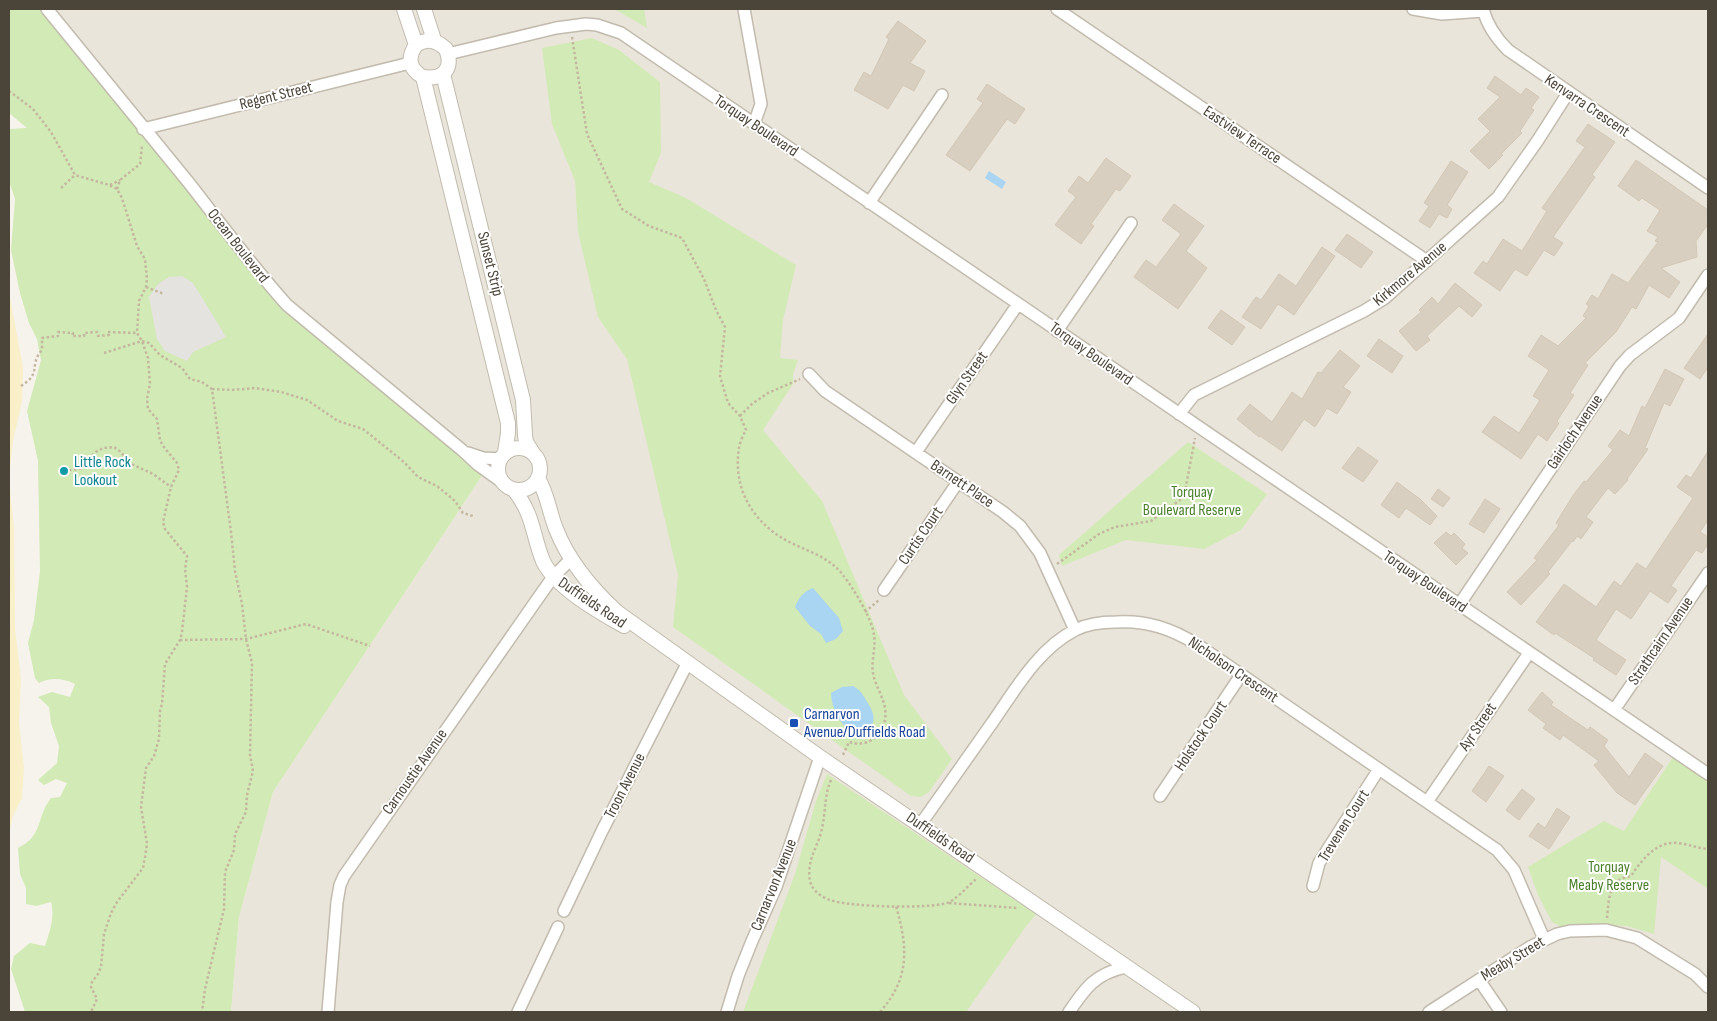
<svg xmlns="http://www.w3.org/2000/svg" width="1717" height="1021" viewBox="0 0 1717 1021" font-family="'Sofia Sans Condensed',sans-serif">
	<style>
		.residential { fill: #eae5da }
		.green { fill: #d2eab5 }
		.sand { fill: #f9efc9 }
		.parking { fill: #e5e3e0 }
		.water { fill: #a9d4f2 }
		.building { fill: #d8cfc1; stroke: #d3c7b4 }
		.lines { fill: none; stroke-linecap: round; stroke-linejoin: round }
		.minor-casing { stroke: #c2bbae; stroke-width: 14 }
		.tertiary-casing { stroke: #c2bbae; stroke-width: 16 }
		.path { stroke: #c4b79f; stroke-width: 2.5; stroke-dasharray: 2.5 2.5; stroke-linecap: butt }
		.minor { stroke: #fff; stroke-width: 11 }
		.tertiary { stroke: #fff; stroke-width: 14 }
		.culture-dot { fill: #0f9aa8; stroke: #fff; stroke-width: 2 }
		.transit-dot { fill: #1a4fb4; stroke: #fff; stroke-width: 2 }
		.labels { text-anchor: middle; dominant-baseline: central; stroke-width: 4; stroke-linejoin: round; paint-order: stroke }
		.street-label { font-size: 16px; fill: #4b4439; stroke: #fff }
		.culture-label { font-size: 16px; fill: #0d838f; stroke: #fff; text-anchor: start }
		.park-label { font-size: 16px; fill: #4a7f2a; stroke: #fff }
		.transit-label { font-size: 16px; fill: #164399; stroke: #fff; text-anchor: start }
	</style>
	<rect width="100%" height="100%" fill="#f6f3ec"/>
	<path class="residential" d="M47,9H1708V1012H231L239,917L273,792L485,471L287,305Z"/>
	<path class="green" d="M9,9H47L265,281L485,471L273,792L239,917L231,1012H25L11,969L14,956L30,943L45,946C50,931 55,917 51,902L36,906L26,904V888L20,874L18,848C44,835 36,817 51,798L60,797L67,783L56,779L44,785L38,780L57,763L59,746L51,723L49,707L38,697L52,692L70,697L75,684C63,678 50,677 39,683L35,678L28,643L34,620L40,571L38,461L27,411L41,360L37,339L29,323L20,293L11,250L15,199L9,181V129L27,128L9,113Z
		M606,9H644L647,28L616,10Z
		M592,38L619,50L660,82L661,153L649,182L686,198L796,265L783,320L780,358L798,360L793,374V384L763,430L822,501L904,695L952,759L929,792L921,797L911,796L673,627L678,575L627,359L598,317L578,232L575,181L552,124L542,48Z
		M1188,442L1267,494L1241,530L1204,549L1126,540L1062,566L1059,555Z
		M1673,757L1708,781V889L1661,857L1654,934L1627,926L1595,924L1560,926L1552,922L1538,895L1528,867L1604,821L1624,831Z
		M827,774L1036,914L1027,925L966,1012H743L795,874L816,801Z"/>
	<path class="sand" d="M9,292L23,368L22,401L13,441L9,479L14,528L15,628L21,680L19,723L24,768L22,798L13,816L9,833Z"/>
	<path class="parking" d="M182,276L193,283L226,337L193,352L187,361L165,351L157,339L149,297L158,284L169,277Z"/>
	<path class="water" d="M989,171L1006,182L1002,189L985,178Z
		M813,588L839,618L843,631L836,639L826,643L821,634L810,626L795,607C799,597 803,592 813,588Z
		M853,686C860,690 862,693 866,700C878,718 877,729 854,735C840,724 832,711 831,693L842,687Z"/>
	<path class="building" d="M898,21L926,41L910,63L925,71L914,91L903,85L888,109L854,90L864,72L871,76L889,39L886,37Z
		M1495,76L1521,95L1526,88L1539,97L1531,108L1534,110L1520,131L1522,133L1501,154L1503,155L1489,169L1470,151L1490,131L1478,119L1500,97L1487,88Z
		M987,84L1025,109L1015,124L1007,119L970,171L946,155L983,103L977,99Z
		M1588,124L1615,142L1592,175L1595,177L1553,237L1563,243L1554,256L1544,250L1527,276L1515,269L1500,291L1474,273L1483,261L1487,264L1503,239L1522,251L1547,211L1542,208L1585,147L1576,141Z
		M1106,158L1131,176L1120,191L1116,189L1091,224L1094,226L1081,244L1055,225L1076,197L1068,191L1079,176L1088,183Z
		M1636,160L1708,210V224L1696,241L1697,257L1661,268L1680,282L1669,298L1649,285L1636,309L1632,307L1616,332L1585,363L1588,365L1570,393L1574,395L1557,421L1559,423L1547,441L1538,434L1521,459L1482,432L1494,416L1519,433L1540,400L1533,396L1549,370L1528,356L1541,335L1558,346L1586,318L1583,316L1589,306L1586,304L1592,295L1598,299L1612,274L1628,283L1658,242L1655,241L1658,237L1647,231L1660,210L1642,198L1639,201L1618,186Z
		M1451,161L1468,172L1447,205L1452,209L1447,218L1439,214L1430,228L1419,221L1429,206L1424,203Z
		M1174,204L1204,226L1186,251L1207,268L1178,309L1134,277L1146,260L1156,267L1181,234L1162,220Z
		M1347,234L1373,252L1361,268L1335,250Z
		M1322,247L1335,256L1294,315L1278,304L1261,329L1242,317L1256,297L1261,300L1279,274L1296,286Z
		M1455,283L1482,305L1472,317L1459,306L1427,336L1430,340L1416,351L1399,331L1421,312L1419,310L1432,297L1438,304Z
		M1221,310L1245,327L1232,345L1208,328Z
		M1708,334V367L1700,379L1684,368Z
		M1379,339L1403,356L1392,373L1367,356Z
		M1340,350L1360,366L1343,387L1351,392L1337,414L1327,408L1315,427L1304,419L1282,451L1260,436L1259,437L1237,419L1250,404L1272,422L1292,392L1302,399L1318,372L1321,373Z
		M1665,369L1684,379L1670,406L1664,403L1645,448L1648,449L1627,479L1628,480L1615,494L1608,488L1586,517L1593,522L1581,539L1577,536L1573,542L1572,541L1548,572L1550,574L1521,605L1507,592L1537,560L1534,558L1559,525L1556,523L1572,497L1584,481L1586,482L1613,450L1608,446L1620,430L1629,436L1642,406L1645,408Z
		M1358,447L1378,461L1363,482L1342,468Z
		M1708,451V520L1700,532L1708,537V544L1702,553L1696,550L1671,586L1677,590L1668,603L1650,591L1631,619L1616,609L1596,640L1626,660L1616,675L1593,660L1594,658L1555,633L1554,635L1536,622L1564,584L1596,607L1614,581L1621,586L1637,563L1646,569L1693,498L1677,487L1686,475L1691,478Z
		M1397,482L1420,499L1437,516L1430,525L1406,508L1399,518L1381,505Z
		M1438,489L1450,498L1443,507L1431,499Z
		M1485,499L1500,509L1484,533L1469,524Z
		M1446,532L1451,536L1454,533L1465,544L1462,548L1468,553L1456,565L1434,543Z
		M1542,692L1553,702L1551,705L1588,730L1590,727L1608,740L1604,746L1629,777L1645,753L1663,766L1635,805L1617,793L1594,765L1599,761L1563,735L1560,740L1543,728L1546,724L1528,710Z
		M1489,766L1504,776L1486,802L1472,791Z
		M1522,789L1535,799L1519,820L1506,810Z
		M1557,808L1570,817L1549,849L1529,836L1538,823L1545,828Z"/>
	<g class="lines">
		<defs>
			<path id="minor" d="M47,9C94,67 142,125 189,183C221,224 252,266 287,305L462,450L477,464L502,482
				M744,9L761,104L754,124
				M1057,9L1427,261
				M1413,9L1442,14L1483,11
				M1483,9C1487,25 1496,38 1508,50L1708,188
				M448,54L556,28L586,24L597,25L621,33L1708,774
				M143,129L410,63
				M869,203L942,95
				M1057,331L1131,223
				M809,374L825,391L1003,512L1020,526L1040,553L1075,630
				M1179,414L1194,395L1364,311L1385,298L1498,197L1538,140L1568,93
				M916,452L1018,304
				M468,453L483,458L501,459
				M884,590L958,482
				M1459,605L1620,366L1630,355L1679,318L1708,275
				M1614,710L1708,573
				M1160,796L1241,675
				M1427,802L1529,653
				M920,825C944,791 968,757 992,723C1015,690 1038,649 1075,630C1087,624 1103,622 1116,622C1147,620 1172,629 1198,645L1497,850L1514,870L1544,939
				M1313,886L1319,863L1379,769
				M564,911L602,831L688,662
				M1479,980L1501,1012
				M328,1012L337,902L340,885L344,876L543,591L553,577L571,559
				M518,1012L558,927
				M727,1012L738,976L752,941L776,887L820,757
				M1069,1012C1086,987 1095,974 1126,967
				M1429,1012L1530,947L1557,934L1570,931L1606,930L1637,938L1695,974L1708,987"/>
			<path id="tertiary" d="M404,9L416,45
				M424,9L434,40
				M443,74L523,400L525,435L526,442L533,453
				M423,77C443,80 454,69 446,49C436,40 428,38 416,45C407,58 409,69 423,77L508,423V433L505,452
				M498 469a21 21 0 1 1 42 0a21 21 0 1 1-42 0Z
				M538,478C548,496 549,511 556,529C569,562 591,588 617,612L820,757L1193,1012
				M514,490C534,515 532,534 543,561C555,587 599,612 624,626"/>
		</defs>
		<use href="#minor" class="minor-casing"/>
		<use href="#tertiary" class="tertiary-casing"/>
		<path class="path" d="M572,37L587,134L622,209L649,226L682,238L704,279L716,310L725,327L720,376L728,403L740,416L746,430C743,435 740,442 739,448C733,486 750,518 782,538C802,550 828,555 843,575C853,588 872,618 874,635C876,647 871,661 873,673C876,691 890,703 884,724C879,740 864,747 849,742L842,757
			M9,91L33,109L51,132L75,175L109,185L117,189L122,198L137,246L145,259L147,279L146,287L139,301L137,333L142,341L148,358L150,384L147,399L148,409L157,419L160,440L163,446L177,463L179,470L171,487L163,522L165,529L187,556L185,569L187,587L182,632L180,640L165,664L162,704L160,711L159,739L154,756L146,768L141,807L147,844L145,857L143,868L117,902L111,913L104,934L101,967L98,974L92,982L91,987L97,999L91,1012
			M110,185L120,180
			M61,188L75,175
			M117,189L120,180L140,164L142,146
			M146,287L164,294
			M104,353L142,341L149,343L160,355L182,368L190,379L202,382L212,389L231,532L235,571L242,604L246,639L252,663L250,755L253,771L247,795L246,812L235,834L234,850L225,872L224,909L205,989L202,1012
			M21,386C43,372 28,366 42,350V338L58,336V332L73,333L72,336H84V333L97,332L98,336L109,335L108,332L137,333
			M212,389L232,390L255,388L281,392L307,400L338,421L363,429L404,462L418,477L437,486L455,501L463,513L473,516
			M740,416L752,404L768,393L800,379
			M64,471L84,468L94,453L103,448L114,447L121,452L129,463L153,474L171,487
			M1057,564L1099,534L1115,527L1151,521L1184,497L1195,438
			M865,612L879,600
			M180,640L246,639L306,624L370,646
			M831,780C824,796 826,811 822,828C820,840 814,849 811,860C809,867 808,880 812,886C815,892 823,898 830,900C849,907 927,909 947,903C955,901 969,885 976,879
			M949,903L1017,908
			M1607,918C1609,900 1608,879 1631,876C1641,861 1656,841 1677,843C1688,844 1697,848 1708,849
			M880,1012C910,978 908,948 896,906"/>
		<use href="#minor" class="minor"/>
		<use href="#tertiary" class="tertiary"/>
	</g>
	<circle class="culture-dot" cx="64" cy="471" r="5"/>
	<rect class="transit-dot" x="789" y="718" width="10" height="10" rx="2.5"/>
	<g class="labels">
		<g class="street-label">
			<text transform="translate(276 96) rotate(-14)">Regent Street</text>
			<text transform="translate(1587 106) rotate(34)">Kenvarra Crescent</text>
			<text transform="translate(756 126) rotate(34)">Torquay Boulevard</text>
			<text transform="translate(1242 135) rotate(34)">Eastview Terrace</text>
			<text transform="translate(238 246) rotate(52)">Ocean Boulevard</text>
			<text transform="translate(490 264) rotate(76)">Sunset Strip</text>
			<text transform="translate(1410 274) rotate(-40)">Kirkmore Avenue</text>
			<text transform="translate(1091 354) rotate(35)">Torquay Boulevard</text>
			<text transform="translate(967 378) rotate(-55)">Glyn Street</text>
			<text transform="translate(1575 432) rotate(-56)">Gairloch Avenue</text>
			<text transform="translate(962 484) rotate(34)">Barnett Place</text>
			<text transform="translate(921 536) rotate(-56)">Curtis Court</text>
			<text transform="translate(1425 582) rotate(34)">Torquay Boulevard</text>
			<text transform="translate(592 603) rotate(34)">Duffields Road</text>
			<text transform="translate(1661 641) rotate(-56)">Strathcairn Avenue</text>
			<text transform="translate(1233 670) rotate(34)">Nicholson Crescent</text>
			<text transform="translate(1478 727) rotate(-56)">Ayr Street</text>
			<text transform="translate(1201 736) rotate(-56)">Holstock Court</text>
			<text transform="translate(415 772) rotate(-55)">Carnoustie Avenue</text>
			<text transform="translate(625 786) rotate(-63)">Troon Avenue</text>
			<text transform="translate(1344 826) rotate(-58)">Trevenen Court</text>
			<text transform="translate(940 838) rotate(34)">Duffields Road</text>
			<text transform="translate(774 885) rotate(-68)">Carnarvon Avenue</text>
			<text transform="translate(1513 959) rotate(-31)">Meaby Street</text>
		</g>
		<g class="culture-label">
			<text x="74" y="462">Little Rock<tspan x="74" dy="18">Lookout</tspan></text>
		</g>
		<g class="park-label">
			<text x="1192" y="492">Torquay<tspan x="1192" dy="18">Boulevard Reserve</tspan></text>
			<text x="1609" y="867">Torquay<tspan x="1609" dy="18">Meaby Reserve</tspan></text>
		</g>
		<g class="transit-label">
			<text x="804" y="714">Carnarvon<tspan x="804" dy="18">Avenue/Duffields Road</tspan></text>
		</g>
	</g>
	<rect width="1717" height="1021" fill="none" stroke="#4b4439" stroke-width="20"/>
</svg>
